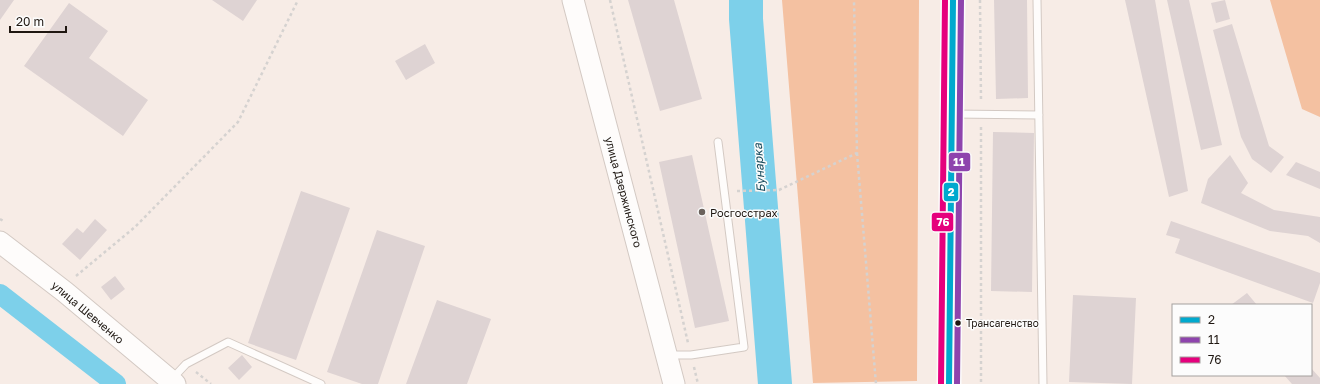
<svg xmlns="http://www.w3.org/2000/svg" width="1320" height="384" viewBox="0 0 1320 384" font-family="'Golos Text',sans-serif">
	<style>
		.forest { fill: #f4c1a1 }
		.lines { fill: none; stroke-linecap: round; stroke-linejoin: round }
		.canal { stroke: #7dd0ea; stroke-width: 20 }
		.river { stroke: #7dd0ea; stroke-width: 34 }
		.building { fill: #ded3d3 }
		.lane-casing { stroke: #d3c9c3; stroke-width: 9 }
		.secondary-casing { stroke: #d3c9c3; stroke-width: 23 }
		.path { stroke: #d5d2d0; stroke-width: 2.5; stroke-dasharray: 3 3; stroke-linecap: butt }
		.lane { stroke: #fefcfb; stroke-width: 7 }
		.secondary { stroke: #fefcfb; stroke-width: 21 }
		.bus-1-casing { stroke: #fcfcfc; stroke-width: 9 }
		.bus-2-casing { stroke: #fcfcfc; stroke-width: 9 }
		.bus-3-casing { stroke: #fcfcfc; stroke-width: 9 }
		.bus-1 { stroke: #00a9ce; stroke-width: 6 }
		.bus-2 { stroke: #8e44ad; stroke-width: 6 }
		.bus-3 { stroke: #e5007d; stroke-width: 6 }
		.poi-dot { fill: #6b625c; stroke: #fcfcfc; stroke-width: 1.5 }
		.bus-dot { fill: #1f1711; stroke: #fcfcfc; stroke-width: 1.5 }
		.labels { text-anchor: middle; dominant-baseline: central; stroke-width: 3; stroke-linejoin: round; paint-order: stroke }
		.bus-label { font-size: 10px; fill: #1f1711; stroke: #fcfcfc; text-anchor: start }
		.street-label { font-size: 11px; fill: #1f1711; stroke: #fcfcfc }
		.poi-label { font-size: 11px; fill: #1f1711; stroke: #fcfcfc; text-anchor: start }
		.water-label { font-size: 12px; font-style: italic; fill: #164a5b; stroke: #fcfcfc }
		.line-badge { stroke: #fcfcfc; stroke-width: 1.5 }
		.badge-label { font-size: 11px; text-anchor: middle; font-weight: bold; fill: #fff }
	</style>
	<rect width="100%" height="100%" fill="#f7ece6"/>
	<path class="forest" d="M782,0H919L917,381L813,383Z
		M1270,0H1320V117L1302,109Z"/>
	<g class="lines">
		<path class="canal" d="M0,294L116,384"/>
		<path class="river" d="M746,0V19L775,384"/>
	</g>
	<path class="building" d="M0,0H14L0,20Z
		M212,0H257L243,21Z
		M628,0H674L702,99L660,111Z
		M994,0H1027L1028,98L996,99Z
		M1125,0H1155L1188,191L1169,197Z
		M1167,0H1189L1222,145L1201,150Z
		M1225,0L1230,19L1216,23L1211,3Z
		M69,3L108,31L89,58L148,100L123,136L24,66Z
		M1232,24L1269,146L1284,157L1271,173L1252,159L1241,137L1213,30Z
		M425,44L435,63L406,80L395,61Z
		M993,132L1034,133L1032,292L991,291Z
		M692,155L729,321L695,328L659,162Z
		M1230,155L1248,183L1241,193L1274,210L1320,217V243L1308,236L1270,231L1201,203L1208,179Z
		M1296,162L1320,172V189L1286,175Z
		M301,191L350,208L296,360L248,343Z
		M95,219L107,230L80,260L62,244L77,228L83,233Z
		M1171,221L1320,273V283L1313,303L1175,253L1180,239L1166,235Z
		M377,230L425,246L378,384H362L327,372Z
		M115,276L125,289L111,300L101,287Z
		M1247,293L1257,305H1231Z
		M1073,295L1136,298L1132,384L1069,382Z
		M437,300L491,319L467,384H406Z
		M242,355L252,367L239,380L228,368Z
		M1311,368L1320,378V384H1292L1284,375H1311Z"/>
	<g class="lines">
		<defs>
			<path id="lane" d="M1037,0L1043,384
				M953,114L1039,115
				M669,355H691L744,347L718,142
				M172,379L186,364L228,342L321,384"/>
			<path id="secondary" d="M573,0L674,384
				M0,242L65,292L175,384
				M949,384L953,0"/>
		</defs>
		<use href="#lane" class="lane-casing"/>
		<use href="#secondary" class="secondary-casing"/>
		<path class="path" d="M610,0L688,343
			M980,0L981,102
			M981,127V384
			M857,153L876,384
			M737,191L779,190L857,153L854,0
			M0,219L5,222
			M76,276L135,227L238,122L298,0
			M694,367L698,384
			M196,372L211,384"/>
		<use href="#lane" class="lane"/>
		<use href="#secondary" class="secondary"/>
		<defs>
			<path id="bus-1" d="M949,384L953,0"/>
			<path id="bus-2" d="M957,384L961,0"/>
			<path id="bus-3" d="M941,384L945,0"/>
		</defs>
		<use href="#bus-1" class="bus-1-casing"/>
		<use href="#bus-2" class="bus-2-casing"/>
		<use href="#bus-3" class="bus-3-casing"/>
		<use href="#bus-1" class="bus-1"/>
		<use href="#bus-2" class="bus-2"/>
		<use href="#bus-3" class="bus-3"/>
	</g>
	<circle class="poi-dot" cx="702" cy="212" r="4"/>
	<circle class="bus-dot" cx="958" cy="323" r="3.5"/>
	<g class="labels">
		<g class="bus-label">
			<text x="966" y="323">Трансагенство</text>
		</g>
		<g class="street-label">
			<text transform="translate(624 192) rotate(75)">улица Дзержинского</text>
			<text transform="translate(88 312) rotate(40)">улица Шевченко</text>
		</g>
		<g class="poi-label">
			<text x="710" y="212">Росгосстрах</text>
		</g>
		<g class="water-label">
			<text transform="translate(759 168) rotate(-94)">Бунарка</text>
		</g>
	</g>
	<g class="line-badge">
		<rect x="948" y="152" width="23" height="20" rx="4" fill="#8e44ad"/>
		<rect x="943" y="182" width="16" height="20" rx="4" fill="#00a9ce"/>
		<rect x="931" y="212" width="23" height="20" rx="4" fill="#e5007d"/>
	</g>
	<g class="badge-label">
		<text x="959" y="166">11</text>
		<text x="951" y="196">2</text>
		<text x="943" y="226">76</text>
	</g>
	<rect x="1172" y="304" width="140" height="72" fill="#fcfcfc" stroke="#a4a09e"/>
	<rect x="1180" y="317" width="20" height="6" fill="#00a9ce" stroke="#a4a09e"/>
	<text x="1208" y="324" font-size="12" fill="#1f1711">2</text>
	<rect x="1180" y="337" width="20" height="6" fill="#8e44ad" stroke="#a4a09e"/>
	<text x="1208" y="344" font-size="12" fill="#1f1711">11</text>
	<rect x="1180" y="357" width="20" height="6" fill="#e5007d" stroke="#a4a09e"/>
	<text x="1208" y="364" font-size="12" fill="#1f1711">76</text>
	<path d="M10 26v6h56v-6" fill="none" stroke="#1f1711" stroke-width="2"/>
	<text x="16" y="26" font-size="12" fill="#1f1711" stroke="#fcfcfc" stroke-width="3" paint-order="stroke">20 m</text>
</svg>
